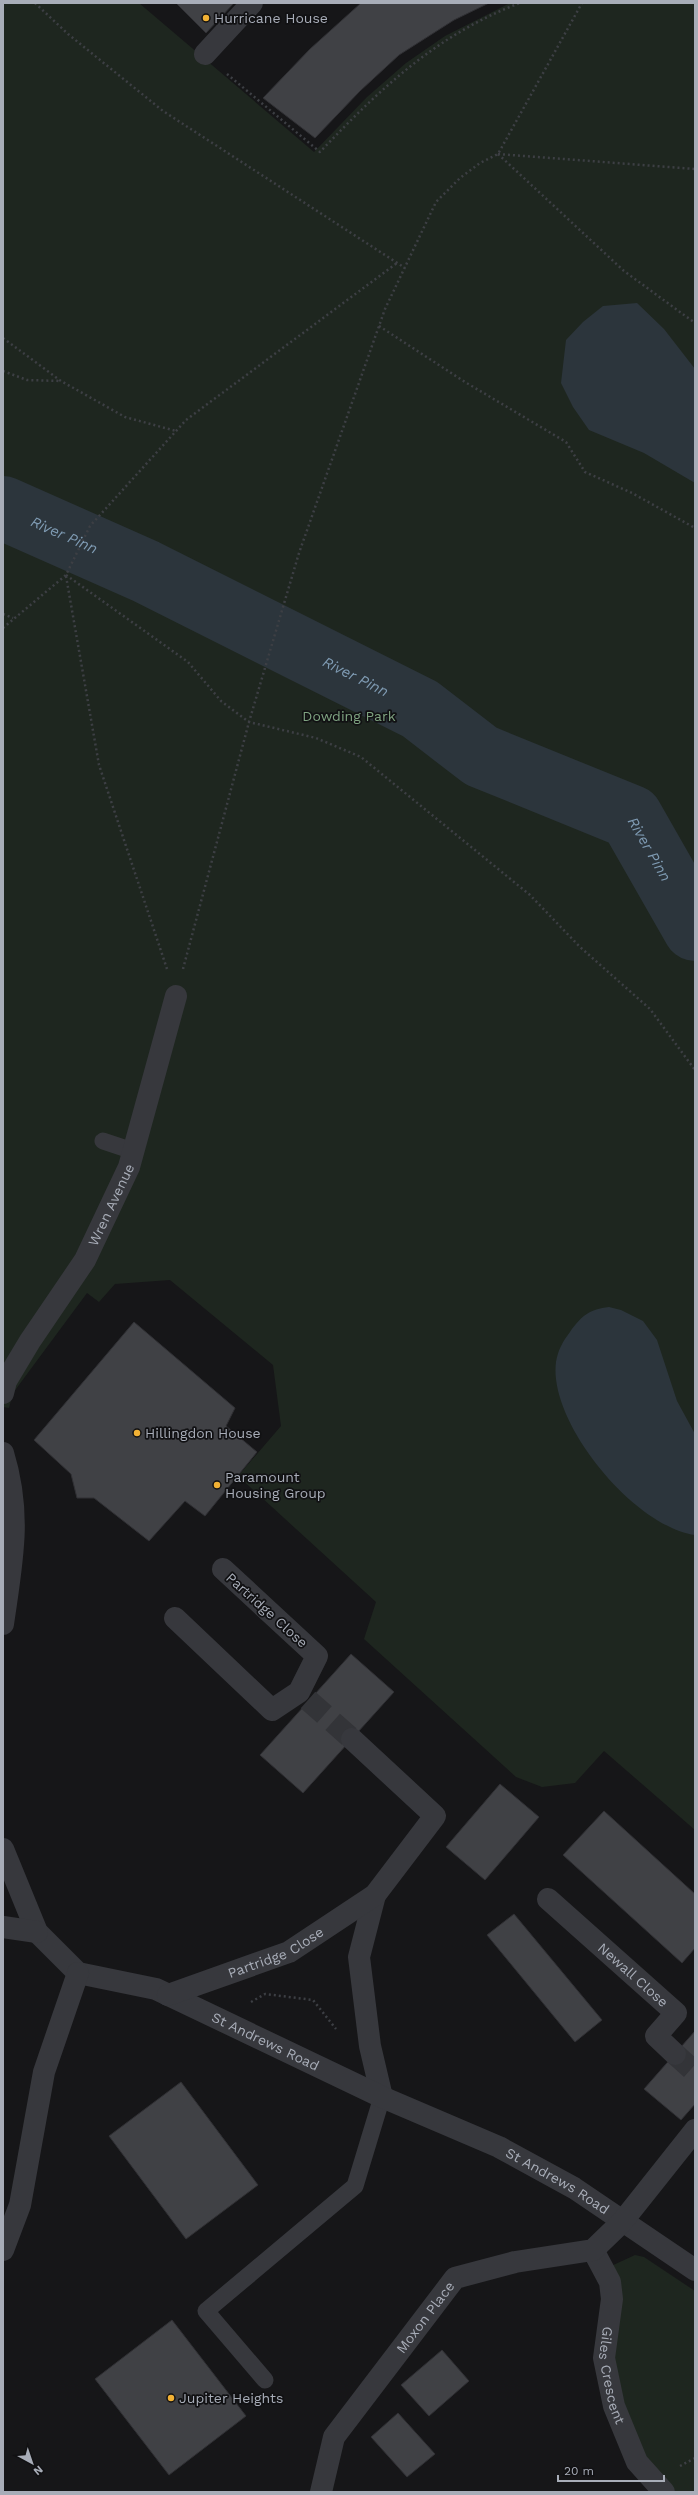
<svg xmlns="http://www.w3.org/2000/svg" width="698" height="2495" viewBox="0 0 698 2495" font-family="'Work Sans',sans-serif">
	<style>
		.green { fill: #1e261f }
		.water { fill: #2c353c }
		.lines { fill: none; stroke-linecap: round; stroke-linejoin: round }
		.river { stroke: #2c353c; stroke-width: 64 }
		.building { fill: #404145; stroke: #303034 }
		.street-tunnel { stroke: #333438; stroke-width: 22; stroke-dasharray: 22 11; stroke-linecap: butt }
		.path { stroke: #3d3f44; stroke-width: 2.5; stroke-dasharray: 2 3; stroke-linecap: butt }
		.lane { stroke: #37383d; stroke-width: 17 }
		.street { stroke: #37383d; stroke-width: 22 }
		.poi-dot { fill: #f2b134; stroke: #111113; stroke-width: 1.5 }
		.labels { text-anchor: middle; dominant-baseline: central; stroke-width: 3.5; stroke-linejoin: round; paint-order: stroke }
		.poi-label { font-size: 14px; fill: #a8adb8; stroke: #111113; text-anchor: start }
		.park-label { font-size: 14px; fill: #7fa381; stroke: #111113 }
		.street-label { font-size: 14px; fill: #a8adb8; stroke: #111113 }
		.water-label { font-size: 15px; font-style: italic; fill: #7f9bb3; stroke: #111113 }
	</style>
	<rect width="100%" height="100%" fill="#161618"/>
	<path class="green" d="M3,3H139L314,152L367,97L406,63L445,36L510,3H695V1830L604,1751L575,1783L542,1787L516,1777L364,1639L376,1602L238,1476L281,1426L273,1365L170,1280L115,1284L99,1302L87,1293L13,1393L9,1408L3,1407Z
		M635,2255L644,2257L695,2291V2492H676L668,2487L634,2440L613,2392L609,2267Z"/>
	<path class="water" d="M637,303L664,329L695,369V483L644,453L589,430L573,407L561,383L566,340L583,322L603,306Z
		M609,1307L621,1310L643,1321L657,1340L677,1401L695,1434V1535C635,1527 548,1423 556,1362C558,1350 563,1341 570,1332C581,1316 590,1309 609,1307Z"/>
	<g class="lines">
		<path class="river" id="s1" d="M3,508L145,571L420,709L481,756L631,817L695,929"/>
	</g>
	<path class="building" d="M176,3H234L206,33Z
		M361,3H489L454,20L399,55L360,91L315,138L263,98L310,49Z
		M134,1322L235,1408L226,1426L257,1452L205,1516L185,1501L149,1541L94,1498H77L71,1474L34,1440Z
		M351,1654L394,1692L303,1793L260,1755Z
		M500,1784L539,1817L485,1880L446,1847Z
		M604,1811L695,1894V1948L682,1963L563,1855Z
		M514,1914L602,2020L575,2042L487,1935Z
		M695,2031V2104L681,2120L644,2089Z
		M181,2082L258,2185L186,2239L109,2136Z
		M172,2320L246,2416L169,2475L95,2379Z
		M442,2350L469,2381L429,2416L401,2385Z
		M398,2413L435,2454L407,2477L371,2437Z"/>
	<g class="lines">
		<path class="street-tunnel" d="M308,1700L352,1739
			M675,2054L695,2072"/>
		<path class="path" d="M35,3L68,34L163,111L405,268
			M227,74L320,152C379,90 437,34 520,3
			M498,154L624,271L695,323
			M498,154L695,169
			M379,326L465,382L566,442L585,472L632,493L695,528
			M3,338L61,381L125,417L176,431
			M3,371L27,380L61,381
			M66,575L188,662L221,701L249,722L316,738L361,757L530,895L580,947L650,1009L695,1070
			M66,576L99,765L167,969
			M3,614L13,618
			M3,628L66,575L90,526L186,420L397,263
			M183,969L249,722L299,553L385,309L436,202L460,178L480,163L498,154L582,3
			M251,2002L265,1994L313,2000L336,2029
			M680,2466L695,2458"/>
		<path class="lane" d="M103,1141L133,1151
			M265,2380L206,2311L355,2186L382,2097"/>
		<g class="street">
			<path d="M205,54L252,3"/>
			<path id="s2" d="M3,1393L6,1381L30,1341L85,1260L129,1167L176,996"/>
			<path d="M3,1453C22,1515 12,1561 3,1624"/>
			<path d="M175,1618L272,1710L299,1692L317,1656L223,1569"/>
			<path d="M3,1849L37,1932L78,1973"/>
			<path d="M375,1895L359,1957L370,2046L382,2097"/>
			<path id="s3" d="M548,1899L676,2013L656,2036L675,2054"/>
			<path d="M3,1927L37,1932"/>
			<path id="s4" d="M78,1973L156,1989L382,2097L499,2147L574,2188L695,2270"/>
			<path id="s5" d="M168,1995L289,1952L375,1895L435,1816L352,1739"/>
			<path d="M3,2250L20,2205L44,2072L78,1973"/>
			<path id="s6" d="M593,2250L610,2282L612,2299L604,2358L614,2406L637,2462L664,2492"/>
			<path id="s7" d="M321,2492L334,2437L455,2278L515,2262L593,2250L622,2222L695,2130"/>
		</g>
	</g>
	<g class="poi-dot">
		<circle cx="206" cy="18" r="4"/>
		<circle cx="137" cy="1433" r="4"/>
		<circle cx="217" cy="1485" r="4"/>
		<circle cx="171" cy="2398" r="4"/>
	</g>
	<g class="labels">
		<g class="poi-label">
			<text x="214" y="18">Hurricane House</text>
			<text x="145" y="1433">Hillingdon House</text>
			<text x="225" y="1477">Paramount<tspan x="225" dy="16">Housing Group</tspan></text>
			<text x="179" y="2398">Jupiter Heights</text>
		</g>
		<g class="park-label">
			<text x="349" y="716">Dowding Park</text>
		</g>
		<g class="street-label">
			<text stroke="none"><textPath href="#s2" startOffset="218">Wren Avenue</textPath></text>
			<text transform="translate(267 1610) rotate(42)">Partridge Close</text>
			<text stroke="none"><textPath href="#s5" startOffset="116">Partridge Close</textPath></text>
			<text stroke="none"><textPath href="#s3" startOffset="114">Newall Close</textPath></text>
			<text stroke="none"><textPath href="#s4" startOffset="201">St Andrews Road</textPath></text>
			<text stroke="none"><textPath href="#s4" startOffset="525">St Andrews Road</textPath></text>
			<text stroke="none"><textPath href="#s7" startOffset="207">Moxon Place</textPath></text>
			<text stroke="none"><textPath href="#s6" startOffset="131">Giles Crescent</textPath></text>
		</g>
		<g class="water-label">
			<text stroke="none"><textPath href="#s1" startOffset="67">River Pinn</textPath></text>
			<text stroke="none"><textPath href="#s1" startOffset="391">River Pinn</textPath></text>
			<text stroke="none"><textPath href="#s1" startOffset="739">River Pinn</textPath></text>
		</g>
	</g>
	<rect width="698" height="2495" fill="none" stroke="#a8adb8" stroke-width="8"/>
	<g transform="translate(32 2463) rotate(140)" stroke="#111113" stroke-width="3" paint-order="stroke">
	<path d="M0-3L7 15L0 10L-7 15Z" fill="#a8adb8"/>
	<text y="-6" font-size="11" font-weight="bold" text-anchor="middle" fill="#a8adb8">N</text>
	</g>
	<path d="M558 2475v6h106v-6" fill="none" stroke="#a8adb8" stroke-width="2"/>
	<text x="564" y="2475" font-size="12" fill="#a8adb8" stroke="#111113" stroke-width="3" paint-order="stroke">20 m</text>
</svg>
